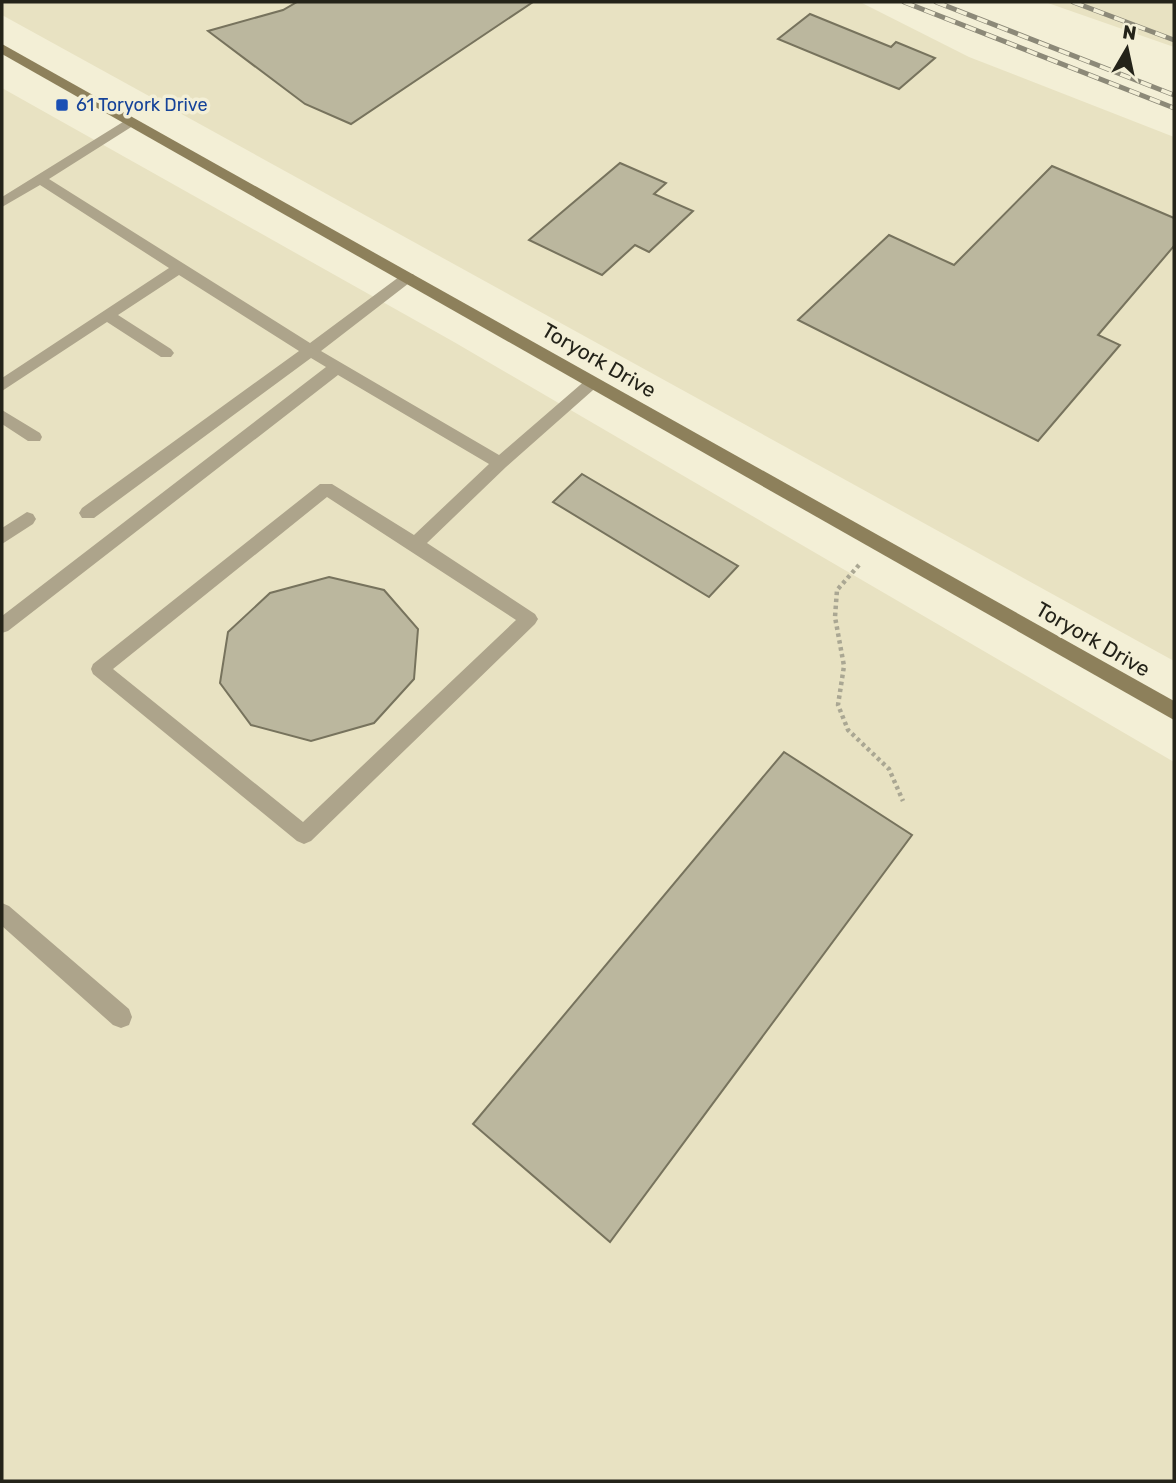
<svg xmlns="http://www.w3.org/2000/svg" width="1176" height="1483" viewBox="0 0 1176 1483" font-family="Rubik,sans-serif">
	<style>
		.built { fill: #e8e2c2 }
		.building { fill: #bbb79e; stroke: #77735d; stroke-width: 2 }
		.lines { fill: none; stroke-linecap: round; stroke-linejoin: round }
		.path { stroke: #aaa793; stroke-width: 4.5; stroke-dasharray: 3.5 3.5; stroke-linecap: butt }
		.lane { fill: #ada48b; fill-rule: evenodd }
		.secondary { fill: #8d805b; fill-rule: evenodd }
		.rail-casing { stroke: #8c8978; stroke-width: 5 }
		.rail { stroke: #f3efd6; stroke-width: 3.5; stroke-dasharray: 11; stroke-linecap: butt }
		.transit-dot { fill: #1a4fb4; stroke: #f3efd6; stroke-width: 2.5 }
		.labels { text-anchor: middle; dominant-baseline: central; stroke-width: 7; stroke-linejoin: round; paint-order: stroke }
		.far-transit-label { font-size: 18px; fill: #164399; stroke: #f3efd6; text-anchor: start }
		.street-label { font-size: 21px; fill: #242319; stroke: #f3efd6 }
	</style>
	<rect width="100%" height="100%" fill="#f3efd6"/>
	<path class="built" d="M2,2H860L969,57L1174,137V661L2,15Z
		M1045,2H1174V47Z
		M2,88L454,342L1174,762V1481H2Z"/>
	<path class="building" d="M297,2H533L351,124L305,104L208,31L283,10Z
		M810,14L891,47L896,42L935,58L899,89L778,39Z
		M620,163L666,183L654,194L693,211L649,252L635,245L602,275L529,240Z
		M1052,166L1174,218V246L1098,335L1120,345L1038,441L798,320L889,235L954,265Z
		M582,474L658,519L738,566L709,597L553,502Z
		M329,577L384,590L418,629L414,679L374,723L311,741L251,725L220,683L228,632L270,593Z
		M784,752L912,835L610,1242L473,1124Z"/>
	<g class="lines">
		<path class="path" d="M859,565L837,590L835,617L844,666L838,705L848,730L889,769L903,801"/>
		<path class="lane" d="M131,117L138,121L136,124L49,179L310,343L403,274H413L415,277L413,280L321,351L499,455L587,379L593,377L601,383L506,467L427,543L535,614L538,619L535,624L311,841L304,844L297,841L93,674L91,669L93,664L320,484H332L414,535L489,464L338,375L8,631L2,633V616L326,367L311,358L94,518H82L79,513L82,508L299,351L179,275L118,315L171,349L174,353L171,357H161L107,322L2,391V378L169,268L40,185L2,207V197ZM327,497L516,620L303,822L113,669Z
			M2,410L40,433L42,437L40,441H28L2,424Z
			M27,512L33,514L36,519L33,524L2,544V528Z
			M2,903L9,906L129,1009L132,1017L129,1025L121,1028L113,1025L2,926Z"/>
		<path class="secondary" d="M2,44L1174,701V720L2,54Z"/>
		<defs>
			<path id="rail" d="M904,2L1174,108
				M936,2L1174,95
				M1073,2L1174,40"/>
		</defs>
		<use href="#rail" class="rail-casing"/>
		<use href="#rail" class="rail"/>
	</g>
	<rect class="transit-dot" x="55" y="98" width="14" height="14" rx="3.5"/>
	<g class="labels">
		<g class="far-transit-label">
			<text x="76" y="105">61 Toryork Drive</text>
		</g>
		<g class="street-label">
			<text transform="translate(599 360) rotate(30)">Toryork Drive</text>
			<text transform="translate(1093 639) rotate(30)">Toryork Drive</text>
		</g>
	</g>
	<rect width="1176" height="1483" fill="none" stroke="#242319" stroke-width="7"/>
	<g transform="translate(1127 49) rotate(9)" stroke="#f3efd6" stroke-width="5" paint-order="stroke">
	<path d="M0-5L12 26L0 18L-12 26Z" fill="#242319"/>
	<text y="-10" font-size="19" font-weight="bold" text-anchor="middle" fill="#242319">N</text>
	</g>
</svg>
